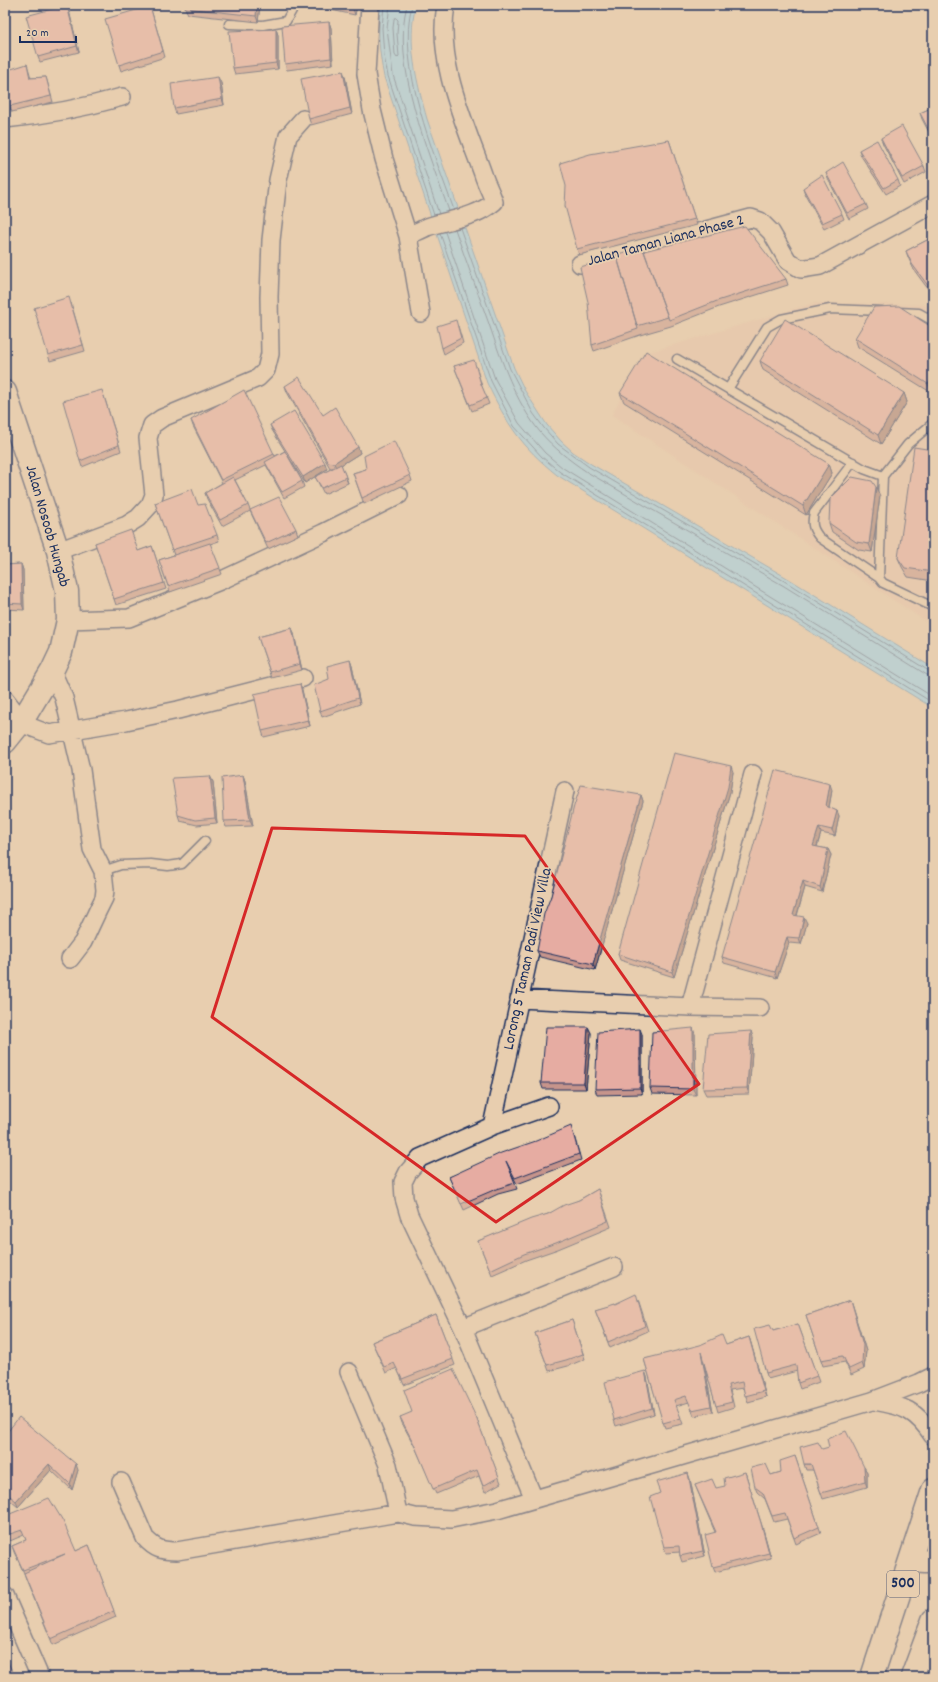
<svg xmlns="http://www.w3.org/2000/svg" width="938" height="1682" viewBox="0 0 938 1682" font-family="Dekko,sans-serif">
	<style>
		.built { fill: #e7c4ab }
		.water { fill: #91d2f3; stroke: #6291b7 }
		.lines { fill: none; stroke-linecap: round; stroke-linejoin: round }
		.shore { stroke: #4a709a; stroke-width: 1 }
		.service-casing { stroke: #1b2f5e; stroke-width: 11 }
		.minor-casing { stroke: #1b2f5e; stroke-width: 20 }
		.secondary-casing { stroke: #1b2f5e; stroke-width: 25 }
		.primary-casing { stroke: #1b2f5e; stroke-width: 25 }
		.service { stroke: #e8ceaf; stroke-width: 8 }
		.minor { stroke: #e8ceaf; stroke-width: 17 }
		.secondary { stroke: #e8ceaf; stroke-width: 22 }
		.primary { stroke: #e8ceaf; stroke-width: 22 }
		.wall { fill: #c6948b; stroke: #1b2f5e }
		.shaded-wall { fill: #a17871; stroke: #1b2f5e }
		.building { fill: #e6aca2; stroke: #1b2f5e }
		.marked { fill: none; stroke: #d62828; stroke-width: 3; stroke-linejoin: round }
		.labels { text-anchor: middle; dominant-baseline: central; stroke-width: 3.5; stroke-linejoin: round; paint-order: stroke }
		.shield { fill: #e8ceaf; stroke: #585f76; stroke-width: 1 }
		.shield-label { font-size: 15px; font-weight: bold; fill: #1b2f5e }
		.street-label { font-size: 16px; fill: #1b2f5e; stroke: #e8ceaf }
	</style>
	<rect width="100%" height="100%" fill="#e8ceaf"/>
	<filter id="ink" filterUnits="userSpaceOnUse"><feTurbulence type="fractalNoise" baseFrequency=".025" numOctaves="2"/><feDisplacementMap in="SourceGraphic" scale="8" xChannelSelector="R" yChannelSelector="G"/><feConvolveMatrix kernelMatrix="1 2 1 2 8 2 1 2 1" color-interpolation-filters="sRGB"/></filter>
	<g filter="url(#ink)">
		<path class="built" d="M814,303L933,305V626L612,415L643,354Z"/>
		<path class="water" d="M381,5H416C406,42 417,83 427,119L514,368L525,391L547,425L561,441L573,452L591,464L789,579L933,668V708L557,475C521,446 507,424 487,383L384,77C379,51 377,32 381,5Z"/>
		<g class="lines">
			<path class="shore" d="M384,5L382,28L384,56L388,76L434,215
				M390,5L387,28L393,75L439,214
				M407,5C391,64 429,154 449,211
				M412,5C396,65 434,153 454,210
				M396,18L398,20L397,34L399,56L397,58L395,55L393,28L394,19Z
				M460,228L510,369L533,413L544,428L558,444L589,467L786,582L929,671H933
				M455,229C466,261 478,293 489,324C502,362 515,401 540,432C554,448 569,460 587,472L784,586L927,675L933,676
				M445,232L495,379L519,423L545,453L563,468L933,697
				M440,233L491,381L514,426L542,457L560,472L933,703"/>
			<defs>
				<path id="service" d="M229,24L263,25L286,21L295,5
					M898,312L919,313L933,321
					M677,359L864,469L883,476
					M728,389L767,327L781,319L830,309L882,311
					M933,423L908,444L883,476L879,578L883,583L933,607
					M853,462L814,513C811,524 813,530 820,538L879,578
					M103,871L121,865L151,864L168,866L182,864L205,841"/>
				<path id="minor" d="M370,5L366,74L372,110L384,159L408,236L421,313
					M5,119C45,115 84,108 122,97
					M408,236C414,233 421,230 427,227C450,219 475,218 494,202C491,192 486,184 483,174C464,121 436,62 446,5
					M580,264L751,218L760,221L771,232L788,261L801,269L820,266L933,204
					M58,551L127,525L138,518L150,505L154,495L148,438L152,425L162,418L258,378L266,370L270,354L269,297L271,240L278,180L288,136L303,119
					M68,620L129,618L220,581L323,533L399,495
					M52,671L64,698L81,770L92,849L103,871L105,890L104,898L98,910L83,942L70,959
					M5,699L22,721L28,726L49,734L126,721L178,710L303,678
					M519,999L690,1007L760,1008
					M690,1007L753,774
					M492,1126L565,791
					M463,1328L614,1267
					M349,1372L388,1465L398,1513
					M874,1401C904,1406 916,1410 933,1436
					M121,1482L145,1538C155,1549 162,1551 177,1551L398,1513L415,1517L451,1519L497,1510L872,1401L919,1383L933,1376
					M534,1499L463,1328L409,1215L404,1198L403,1182L408,1172L420,1158L492,1126L549,1106
					M5,1596L40,1677"/>
				<path id="secondary" d="M5,392L58,551L67,591L68,620L61,652L52,671L22,721L5,742"/>
				<path id="primary" d="M910,1561L925,1562L933,1560
					M872,1677L933,1490
					M912,1677L933,1620"/>
			</defs>
			<use href="#service" class="service-casing"/>
			<use href="#minor" class="minor-casing"/>
			<use href="#secondary" class="secondary-casing"/>
			<use href="#primary" class="primary-casing"/>
			<use href="#service" class="service"/>
			<use href="#minor" class="minor"/>
			<use href="#secondary" class="secondary"/>
			<use href="#primary" class="primary"/>
		</g>
		<path class="wall" d="M67,5L69,11L79,52L40,62L38,57Z
			M260,5L258,22L188,14L185,8Z
			M315,5H357L355,15L316,7Z
			M150,6L165,57L121,71L119,65Z
			M329,22L331,28L333,64L287,70L285,64Z
			M276,29L278,35V69L235,74L233,68Z
			M27,64L31,78L46,77L53,102L12,112L10,106Z
			M345,76L352,114L311,125L309,119Z
			M221,83L224,105L176,114L174,108Z
			M933,107V140L922,119L920,113Z
			M881,138L924,166L926,172L904,184L883,144Z
			M669,140L697,225L579,255L577,249Z
			M859,150L898,180L900,186L886,194L861,156Z
			M826,173L866,204L868,209L849,219L828,179Z
			M803,188L842,214L844,219L824,229L805,194Z
			M933,237V291L931,293L914,270L908,257L906,251Z
			M644,251L786,279L788,285L719,307L671,326L640,335L594,351L592,345L617,257Z
			M71,303L85,351L50,361L48,355Z
			M458,326L463,343L444,354L442,348Z
			M933,328V390L932,393L858,347L855,338Z
			M760,361L904,393L907,402L881,444L763,370Z
			M454,366H476L482,387L489,404L472,411Z
			M285,386L323,415L358,447L360,453L341,465L348,483L324,494L318,482L315,477L333,468H330L287,392Z
			M620,393L829,464L832,473L806,515L624,402Z
			M104,396L121,451L82,467L80,461Z
			M191,420L274,454L275,456L285,451L272,430L270,425L327,469L305,483L288,456L302,481L304,487L284,498L266,465L235,480L248,505L250,510L296,529L298,535L268,549L250,511L222,526L207,499L205,493L222,483L193,426Z
			M933,450V581L908,577L902,567L898,558Z
			M366,469L410,475L412,481L364,504L353,473Z
			M880,496L872,552L859,550L832,532L829,523Z
			M155,503L198,505L217,535L219,541L210,544L222,574L170,592L159,560L174,555Z
			M95,543L138,551L152,546L166,589L116,605Z
			M21,564L23,570L24,610L5,609V565Z
			M292,628L294,634L302,670L272,678L258,637Z
			M350,660L352,666L360,704L322,717L320,711L329,679Z
			M300,684L302,690L310,726L264,737L262,731Z
			M733,772L730,792L674,977L620,960L618,954Z
			M243,775L245,781L253,826L226,827L224,821Z
			M210,776L213,782L217,823L197,825L180,821L178,815Z
			M832,790L829,808L837,811L839,816L835,836L821,833L817,847L828,849L831,855L822,892L805,887L797,916L807,923L801,944L789,943L777,978L724,963L722,957Z
			M641,795L643,801L595,970L540,957L537,951L551,896Z
			M588,1027L591,1033L586,1089H543L541,1083Z
			M642,1034V1094L597,1095L595,1089Z
			M695,1034L696,1095L652,1094L650,1088Z
			M753,1037L749,1094L706,1095L703,1089Z
			M573,1132L581,1160L517,1184L510,1171L517,1189L498,1194L464,1210L449,1177Z
			M598,1189L611,1227L558,1249L526,1260L492,1275L478,1241L548,1214L579,1200Z
			M638,1300L648,1331L610,1348L595,1309L615,1304Z
			M850,1300L866,1351L864,1369L851,1375L845,1362L823,1366L806,1315Z
			M436,1315L455,1365L404,1385L397,1368L386,1373L372,1342Z
			M572,1320L585,1359L568,1366L549,1371L535,1333Z
			M798,1324L819,1382L800,1389L798,1383L797,1371L768,1379L766,1373L773,1331Z
			M749,1337L766,1397L748,1402L743,1388L730,1390L734,1407L718,1412L704,1363L713,1412L694,1416L689,1402L676,1406L683,1424L665,1428L644,1359L726,1345Z
			M645,1371L647,1377L654,1414L616,1426L614,1420Z
			M400,1417H476L501,1483L485,1492L479,1476L436,1494L416,1449L402,1423Z
			M5,1435L78,1470L72,1490L51,1470L18,1507L5,1496Z
			M795,1456L821,1533L796,1544L787,1519L774,1522L765,1499L757,1492L755,1487L771,1475L781,1472Z
			M804,1464L864,1467L867,1472V1487L823,1499L813,1470H806Z
			M690,1479L705,1556L682,1562L680,1556V1552L666,1553L664,1547L660,1493Z
			M695,1485L716,1488L763,1529L771,1558L715,1572L713,1567L715,1532Z
			M5,1516L76,1551L89,1545L116,1617L53,1645L26,1579L24,1573L14,1552L12,1546L26,1540L24,1535L10,1541L5,1533Z"/>
		<path class="shaded-wall" d="M67,5L69,11L79,52L77,46Z
			M257,5H260L258,22L256,16Z
			M354,5H357L355,15L353,9Z
			M329,22L331,28L333,64L331,58Z
			M276,29L278,35V69L276,63Z
			M343,71L345,76L352,114L350,108Z
			M218,77L221,83L224,105L222,99Z
			M933,377V390L932,393L928,384Z
			M904,393L907,402L881,444L878,435Z
			M358,447L360,453L341,465L348,483L341,465L336,468L334,463Z
			M325,463L327,469L305,483L303,477Z
			M829,464L832,473L806,515L803,506Z
			M876,487L880,496L872,552L869,544Z
			M21,564L23,570L24,610L22,604Z
			M292,628L294,634L302,670L300,664Z
			M350,660L352,666L360,704L358,698Z
			M300,684L302,690L310,726L308,720Z
			M731,766L733,772L730,792L674,977L672,972Z
			M243,775L245,781L253,826L250,820Z
			M210,776L213,782L217,823L215,818Z
			M830,784L832,790L828,812L826,806Z
			M641,795L643,801L595,970L593,964Z
			M837,811L839,816L835,836L832,830Z
			M819,827L821,833L815,852L813,846Z
			M828,849L831,855L822,892L820,887Z
			M803,881L805,887L795,921L793,915Z
			M804,917L807,923L801,944L799,938Z
			M787,937L789,943L777,978L775,972Z
			M588,1027L591,1033L586,1089L584,1083Z
			M693,1028L695,1034L696,1095L693,1089Z
			M640,1029L642,1034V1094L640,1088Z
			M751,1031L753,1037L749,1094L747,1088Z
			M850,1300L866,1351L864,1369L862,1363Z
			M749,1337L751,1343L766,1397L764,1391Z
			M701,1352L703,1358L713,1412L711,1406Z
			M645,1371L647,1377L654,1414L652,1408Z
			M49,1464L51,1470L18,1507L16,1501Z
			M76,1464L78,1470L72,1490L70,1484Z
			M864,1467L867,1472V1487L865,1481Z
			M745,1472L763,1529L771,1558L769,1553Z
			M688,1473L690,1479L705,1556L703,1551Z"/>
		<path class="building" d="M67,5L77,46L38,57L26,16Z
			M186,5H257L256,16L185,8Z
			M332,5H354L353,9Z
			M150,6L163,51L119,65L105,19Z
			M329,22L331,58L285,64L282,26Z
			M276,29V63L233,68L229,31Z
			M27,64L30,78L46,77L51,96L10,106L5,86V71Z
			M343,71L350,108L309,119L301,79Z
			M218,77L222,99L174,108L171,84Z
			M933,107V138L920,113Z
			M902,126L924,166L902,178L881,138Z
			M669,140L695,219L577,249L565,206L566,186L560,163L590,154Z
			M877,140L898,180L884,188L859,150Z
			M843,162L866,204L847,213L826,173Z
			M822,175L842,214L822,223L803,188Z
			M745,226L786,279L717,301L669,320L644,251Z
			M933,237V285L929,287L912,264L906,251Z
			M643,249L668,317L637,326L616,254Z
			M617,257L638,329L592,345L588,302L580,267Z
			M69,297L83,345L48,355L34,308Z
			M899,306L933,328V377L928,384L855,338L874,307Z
			M785,319L904,393L878,435L760,361Z
			M456,320L461,338L442,348L437,326Z
			M646,351L829,464L803,506L620,393Z
			M474,360L481,384L487,398L470,405L454,366Z
			M299,377L323,415L335,407L358,447L334,463L328,462L285,386Z
			M102,390L119,445L80,461L63,401Z
			M244,390L274,454L221,480L191,420Z
			M294,411L325,463L303,477L270,425Z
			M394,441L410,475L362,498L353,473L366,469L364,456Z
			M914,447L933,450V572L905,568L898,558Z
			M285,451L302,481L282,492L265,462Z
			M341,464L346,477L322,488L315,477Z
			M233,477L248,505L220,520L205,493Z
			M852,477L872,481L876,487L869,544L856,542L829,523L830,499Z
			M192,489L198,505L205,504L217,535L172,550L155,503Z
			M279,497L296,529L266,543L250,510Z
			M131,530L138,551L152,546L164,583L114,599L95,543Z
			M210,543L220,568L168,586L159,560Z
			M21,564L22,604L5,603V565Z
			M292,628L300,664L270,672L258,637Z
			M350,660L358,698L320,711L314,685L329,679L327,666Z
			M300,684L308,720L262,731L254,694Z
			M674,753L731,766L728,787L672,972L618,954Z
			M775,770L830,784L826,806L837,811L832,830L819,827L813,846L828,849L820,887L803,881L793,915L804,917L799,938L787,937L775,972L722,957Z
			M243,775L250,820L224,821L222,778Z
			M210,776L215,818L195,820L178,815L172,778Z
			M581,785L641,795L593,964L537,951L544,914L551,896L574,806Z
			M546,1027H588L584,1083H541Z
			M693,1028V1089L650,1088L652,1032Z
			M640,1029V1088L595,1089L598,1032Z
			M751,1031L747,1088L703,1089L708,1034Z
			M571,1126L579,1154L515,1178L506,1161L515,1183L496,1189L461,1204L449,1177L501,1153L536,1141Z
			M598,1189L608,1221L556,1243L524,1254L490,1270L478,1241L531,1219L548,1214L564,1205L579,1200Z
			M636,1294L645,1326L608,1342L595,1309L615,1303V1304Z
			M850,1300L863,1345L862,1363L849,1369L843,1356L821,1360L806,1315Z
			M436,1315L453,1359L402,1379L394,1363L384,1367L372,1342Z
			M572,1320L583,1354L566,1360L547,1365L535,1333Z
			M798,1324L817,1376L798,1383L796,1365L766,1373L754,1329L770,1325L773,1331Z
			M722,1335L726,1345L749,1337L764,1391L745,1396L742,1382L728,1385L732,1402L716,1406L701,1352L711,1406L692,1410L686,1396L674,1400L681,1418L663,1423L644,1359L700,1345Z
			M453,1369L476,1417L499,1477L483,1486L477,1470L433,1489L414,1444L400,1417L412,1412L404,1390Z
			M645,1371L652,1408L614,1420L605,1382Z
			M19,1417L76,1464L70,1484L49,1464L16,1501L5,1492V1435Z
			M846,1431L864,1467L865,1481L821,1493L811,1464H804L800,1447L818,1442L822,1449L829,1447L827,1439Z
			M795,1456L819,1527L794,1538L785,1513L772,1516L763,1493L755,1487L751,1468L766,1464L771,1475L781,1472L780,1461Z
			M745,1472L761,1523L769,1553L713,1567L705,1535L716,1532L695,1485L712,1479L716,1488L725,1486L724,1478Z
			M688,1473L703,1551L680,1556L679,1546L664,1547L650,1497L660,1493L656,1482Z
			M49,1498L63,1521L76,1551L89,1545L114,1611L51,1639L24,1573L65,1554L23,1570L12,1546L26,1540L22,1530L7,1535L5,1531V1516Z
			M5,1656L15,1677H5Z"/>
	</g>
	<path d="M0 0H938V1682H0ZM272,828L525,836L699,1084L496,1222L212,1017Z" fill="#e8ceaf" fill-opacity=".55" fill-rule="evenodd"/>
	<path class="marked" d="M272,828L525,836L699,1084L496,1222L212,1017Z"/>
	<g class="labels">
		<rect class="shield" x="887" y="1571" width="32" height="26" rx="3"/>
		<g class="shield-label">
			<text x="903" y="1584">500</text>
		</g>
		<g class="street-label">
			<text transform="translate(666 241) rotate(-15)">Jalan Taman Liana Phase 2</text>
			<text transform="translate(47 526) rotate(74)">Jalan Nosoob Hungab</text>
			<text transform="translate(528 959) rotate(-78)">Lorong 5 Taman Padi View Villa</text>
		</g>
	</g>
	<rect width="938" height="1682" fill="none" stroke="#e8ceaf" stroke-width="20"/>
	<rect x="10" y="10" width="918" height="1662" fill="none" stroke="#1b2f5e" stroke-width="1.5" filter="url(#ink)"/>
	<path d="M20 36v6h56v-6" fill="none" stroke="#1b2f5e" stroke-width="2"/>
	<text x="26" y="36" font-size="12" fill="#1b2f5e" stroke="#e8ceaf" stroke-width="3" paint-order="stroke">20 m</text>
</svg>
